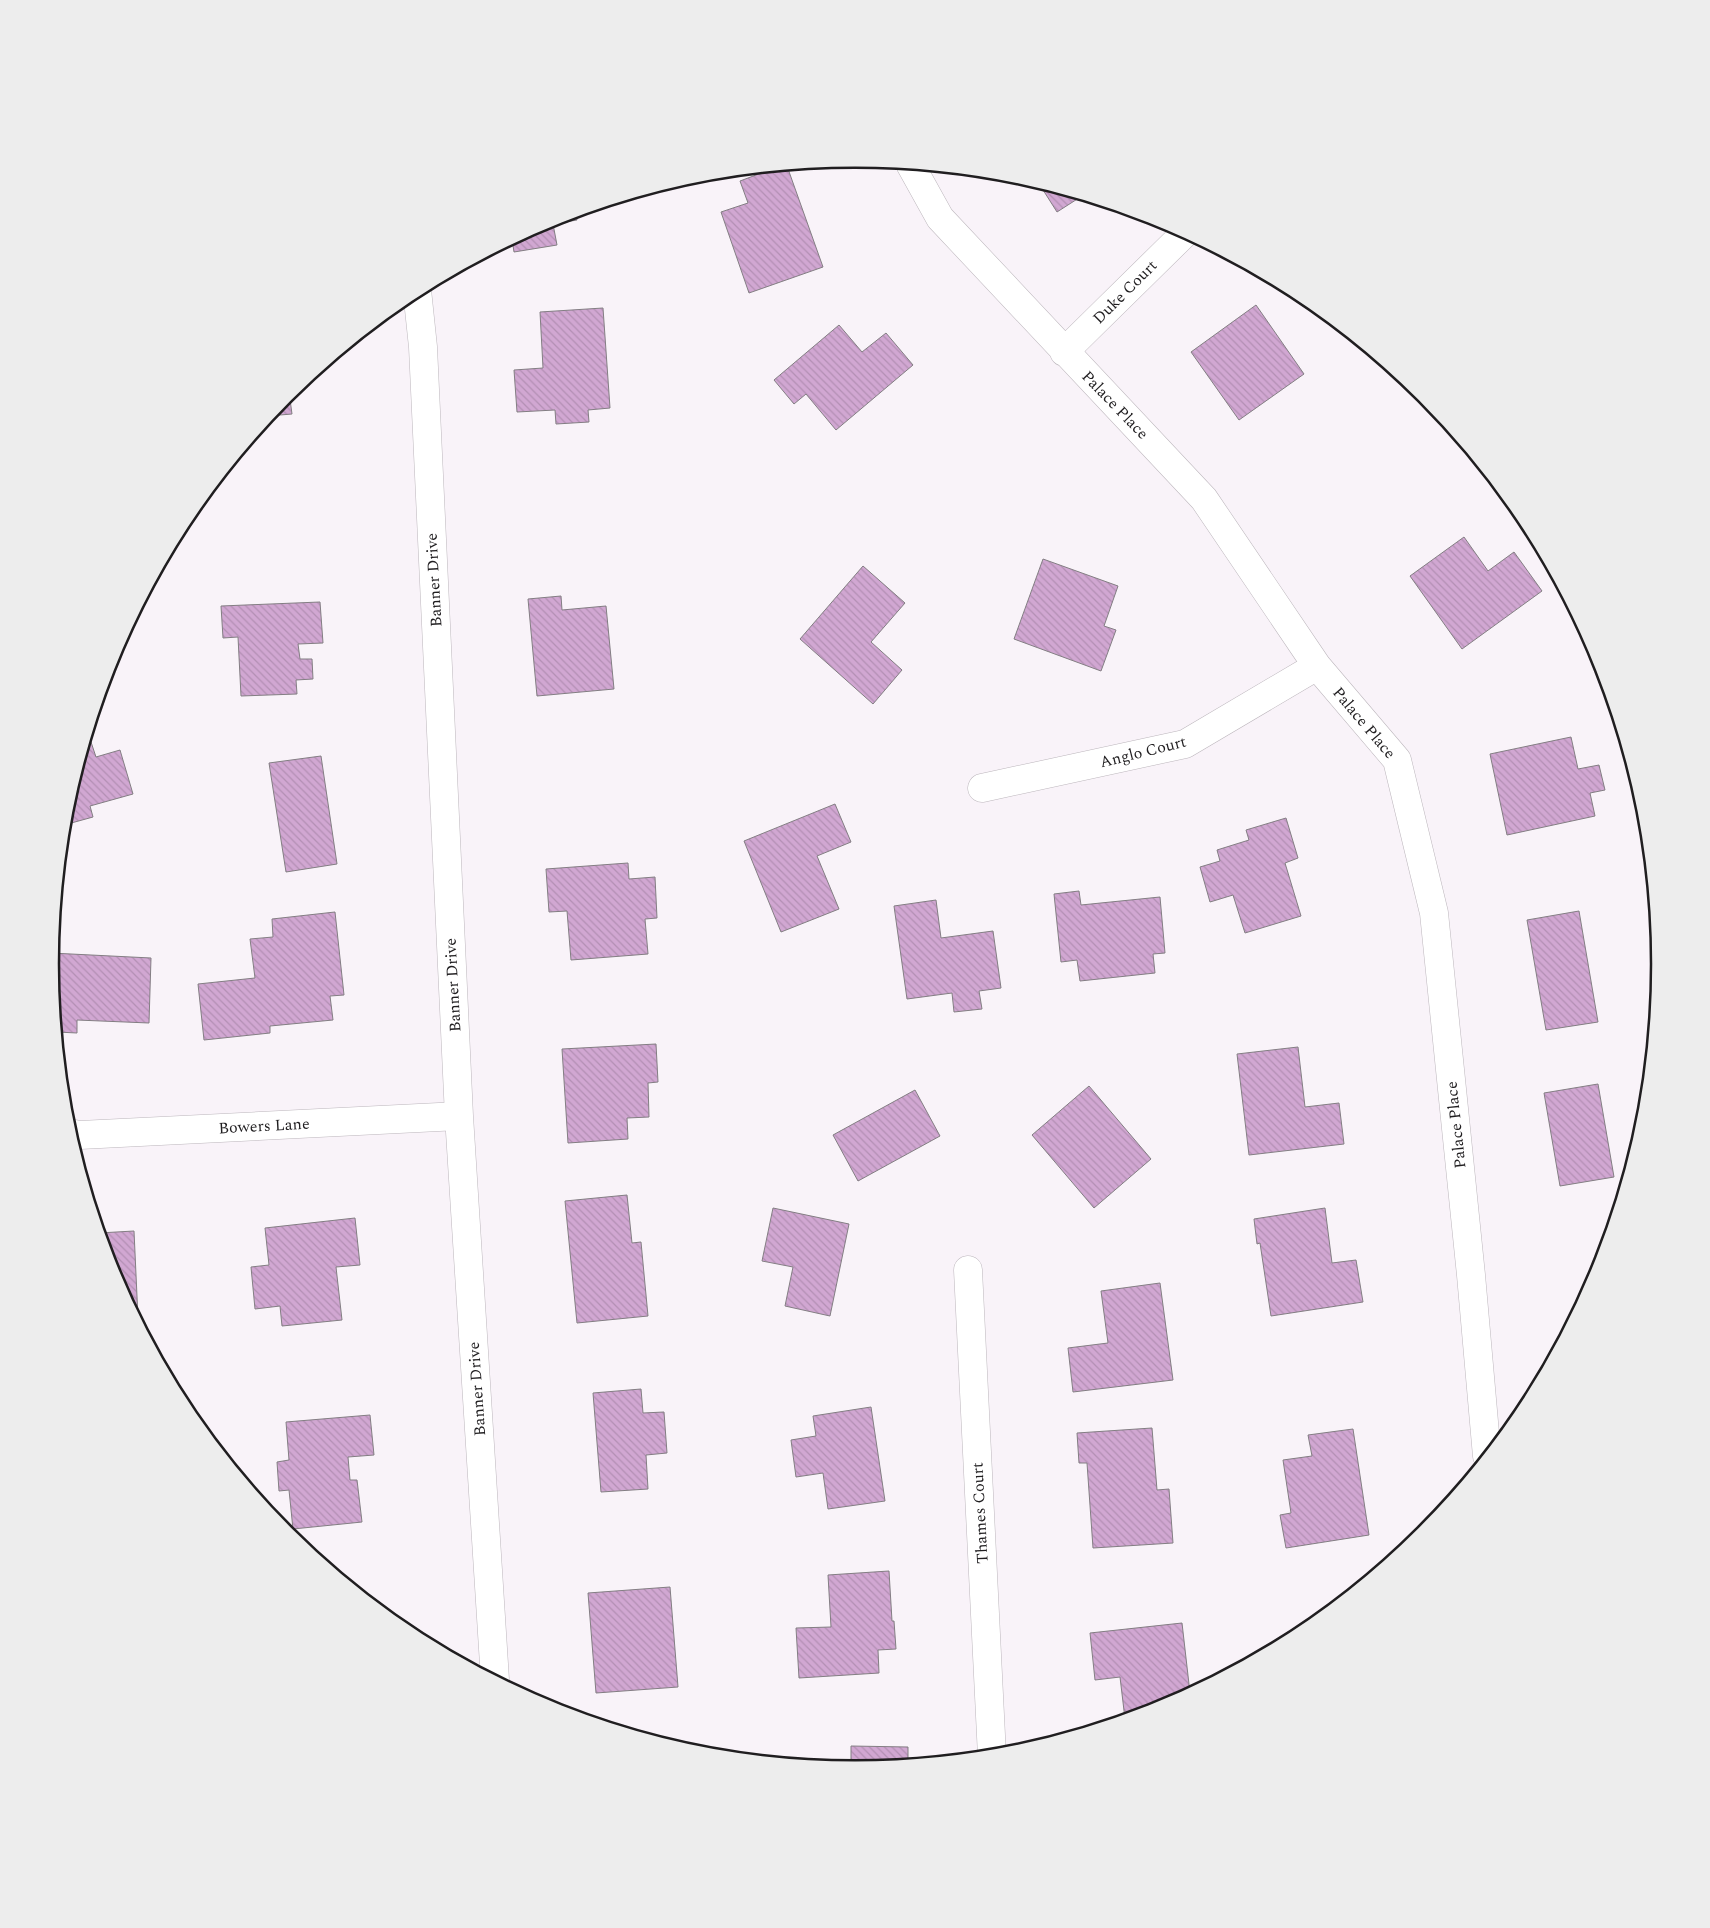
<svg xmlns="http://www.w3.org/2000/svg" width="1710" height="1928" viewBox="0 0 1710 1928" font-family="Spectral,serif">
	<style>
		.building { fill: url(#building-back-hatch); stroke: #837e83 }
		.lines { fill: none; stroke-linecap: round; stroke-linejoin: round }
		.street-casing { stroke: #bcb6bc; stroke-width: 29 }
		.street { stroke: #fff; stroke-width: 28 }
		.labels { text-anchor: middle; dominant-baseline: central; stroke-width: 4; stroke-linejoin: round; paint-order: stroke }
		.street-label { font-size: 16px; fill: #201e20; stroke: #fff }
		.rim { fill: none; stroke: #201e20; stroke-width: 2.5 }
	</style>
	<defs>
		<pattern id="building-back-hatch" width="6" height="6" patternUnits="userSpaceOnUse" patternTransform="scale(1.25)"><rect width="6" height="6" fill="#d1a7d2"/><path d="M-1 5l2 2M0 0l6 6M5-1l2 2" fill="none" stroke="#b38fb4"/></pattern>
	</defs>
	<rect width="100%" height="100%" fill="#f9f3f9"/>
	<path class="building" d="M780,166H787L823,267L749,293L721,212L748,203L740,181Z
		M1038,182L1082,196L1057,212Z
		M575,212L577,220L553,224L557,245L514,252L512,239L547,220Z
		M1256,305L1304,374L1239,420L1191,352Z
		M603,308L610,408L588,410L589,422L556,424L555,410L517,412L514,370L543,368L540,312Z
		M839,325L862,352L886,333L913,365L836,430L806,394L794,404L774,380Z
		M289,392L292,414L268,416L286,395Z
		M1464,537L1488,571L1514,552L1542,591L1462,649L1410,576Z
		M1043,559L1118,586L1104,626L1116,630L1101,671L1014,639Z
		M863,566L905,603L871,642L902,670L873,704L800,639Z
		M561,596L562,610L606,606L614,689L537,696L528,599Z
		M320,602L323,643L298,644L300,659H312L313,679L296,680L297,694L241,696L238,637L223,638L221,606Z
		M1571,737L1578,769L1599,765L1605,790L1590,793L1595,816L1507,835L1490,754Z
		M91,742L96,757L120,750L133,794L90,806L93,817L64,825L66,807L85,743Z
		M321,756L337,864L286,872L269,763Z
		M835,804L851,842L817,856L839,909L781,932L744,841Z
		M1286,818L1298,858L1285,863L1301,916L1245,933L1233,895L1210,902L1200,867L1220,861L1217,850L1249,840L1246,830Z
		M628,863L629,879L655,877L657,918L645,919L648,954L571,960L567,911L549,912L546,869Z
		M1079,891L1081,905L1160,897L1165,953L1153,954L1155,973L1080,981L1077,960L1061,962L1054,894Z
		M936,900L941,938L993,931L1001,988L979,991L982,1009L954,1012L952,993L907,999L894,906Z
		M1579,911L1598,1022L1546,1030L1527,920Z
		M335,912L344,995L330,996L333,1020L270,1026V1033L204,1040L198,984L255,978L250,939L273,937L272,919Z
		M51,953L151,958L149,1023L77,1020V1033L57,1032L50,964Z
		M656,1044L658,1082L648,1083L649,1117L627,1118L628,1139L568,1143L562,1049Z
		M1298,1047L1305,1107L1339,1103L1344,1144L1249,1155L1237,1054Z
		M1598,1084L1614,1177L1560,1186L1544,1093Z
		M1089,1086L1151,1159L1094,1208L1032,1135Z
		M915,1090L940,1136L858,1181L833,1135Z
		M627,1195L632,1243L641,1242L648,1316L577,1323L565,1201Z
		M773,1208L849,1224L830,1316L785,1306L793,1267L762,1261Z
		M1325,1208L1332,1263L1356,1260L1363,1302L1271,1316L1260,1243L1257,1244L1254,1219Z
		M355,1218L360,1265L336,1267L342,1320L282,1326L280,1306L255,1309L251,1267L269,1265L265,1228Z
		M134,1231L138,1318H136L111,1272L99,1233Z
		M1160,1283L1173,1380L1073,1392L1068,1348L1108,1343L1101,1291Z
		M641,1389L643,1413L664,1412L667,1453L646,1455L648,1489L601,1492L593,1393Z
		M871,1407L885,1501L828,1509L823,1473L796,1477L791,1440L816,1436L813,1416Z
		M370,1415L374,1455L348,1457L350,1480H357L362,1522L293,1529L289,1490L279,1491L277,1462L289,1460L286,1422Z
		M1152,1428L1157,1490L1169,1489L1173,1543L1093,1548L1087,1463H1079L1077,1433Z
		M1353,1429L1369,1535L1286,1548L1280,1515L1291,1513L1283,1460L1312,1456L1308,1435Z
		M889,1571L892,1621H894L896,1649L878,1650L879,1673L799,1678L796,1628L831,1627L828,1575Z
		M670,1587L678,1687L596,1693L588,1593Z
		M1182,1623L1190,1693L1163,1708L1125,1719L1120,1677L1095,1680L1090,1633Z
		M851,1746L908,1747V1764L851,1769Z"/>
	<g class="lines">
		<defs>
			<path id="street" d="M910,164L940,218L1204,499L1317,666L1397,760L1434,913L1471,1275L1487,1456
				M417,290L423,347L459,1116L495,1680
				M1064,352L1186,232
				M982,788L1185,744L1317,666
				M69,1133L80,1135L459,1116
				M968,1270L992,1756"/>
		</defs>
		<use href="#street" class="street-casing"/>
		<use href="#street" class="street"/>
	</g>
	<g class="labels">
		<g class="street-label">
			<text transform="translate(1125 292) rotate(-45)">Duke Court</text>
			<text transform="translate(1115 405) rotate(46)">Palace Place</text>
			<text transform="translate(434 580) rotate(-93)">Banner Drive</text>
			<text transform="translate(1364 723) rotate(50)">Palace Place</text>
			<text transform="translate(1143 752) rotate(-14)">Anglo Court</text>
			<text transform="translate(453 985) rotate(-93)">Banner Drive</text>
			<text transform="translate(1456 1125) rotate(-96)">Palace Place</text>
			<text transform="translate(264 1126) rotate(-3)">Bowers Lane</text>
			<text transform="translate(477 1389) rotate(-94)">Banner Drive</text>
			<text transform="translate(980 1513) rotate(-93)">Thames Court</text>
		</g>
	</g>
	<path d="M0 0H1710V1928H0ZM59 964a796 796 0 1 1 1592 0a796 796 0 1 1-1592 0Z" fill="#ededed" fill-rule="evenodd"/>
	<path class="rim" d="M59 964a796 796 0 1 1 1592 0a796 796 0 1 1-1592 0Z"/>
</svg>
